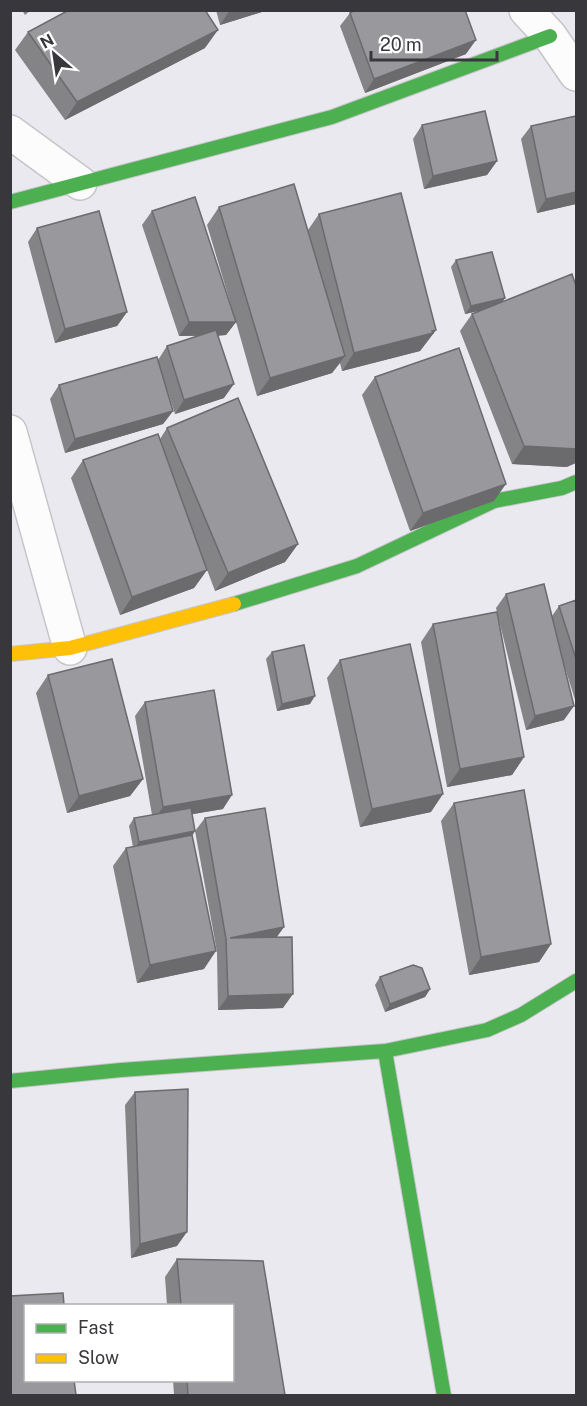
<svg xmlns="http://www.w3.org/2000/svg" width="587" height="1406" viewBox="0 0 587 1406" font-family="'Public Sans',sans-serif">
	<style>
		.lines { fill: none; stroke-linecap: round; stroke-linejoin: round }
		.street-casing { stroke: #c6c5c9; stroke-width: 36 }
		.fast-casing { stroke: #c6c5c9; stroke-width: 16 }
		.slow-casing { stroke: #c6c5c9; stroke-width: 16 }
		.street { stroke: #fcfcfd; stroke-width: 33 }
		.fast { stroke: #4caf50; stroke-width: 14 }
		.slow { stroke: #ffc107; stroke-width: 14 }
		.wall { fill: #848386 }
		.shaded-wall { fill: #6b6a6d }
		.building { fill: #99989c; stroke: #6b6a6d; stroke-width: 1.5 }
	</style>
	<rect width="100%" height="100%" fill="#eae9ef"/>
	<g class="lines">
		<defs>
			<path id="street" d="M526,10L550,36L576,74
				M10,132L80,183
				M10,432L70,648"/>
			<path id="fast" d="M10,202L332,117L550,36
				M234,604L357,566L494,501L562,488L576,482
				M385,1051L444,1396
				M10,1081L121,1070L385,1051L487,1030L521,1015L576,981"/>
			<path id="slow" d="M10,654L70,648L234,604"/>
		</defs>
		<use href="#street" class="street-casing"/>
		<use href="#fast" class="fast-casing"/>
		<use href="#slow" class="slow-casing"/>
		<use href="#street" class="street"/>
		<use href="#fast" class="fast"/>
		<use href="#slow" class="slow"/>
	</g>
	<path class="wall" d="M22,10H31L25,15Z
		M216,10H268L220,25Z
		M350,13L466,54L365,93L340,26Z
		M28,32L205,48L65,120L15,50Z
		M576,116V204L537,213L521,139L531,126Z
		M422,125L497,161L487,175L424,189L413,139Z
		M219,207L308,230L319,214L436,330L420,351L342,371L340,363L332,373L257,396L236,322L226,335L218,336L224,398L175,414L163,377L173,411L163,424L65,453L50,399L59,385L158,360L167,346L199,336H179L142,225L152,211L233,312L207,225Z
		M37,228L127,312L117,326L55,343L28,242Z
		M456,260L505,298L503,301L567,467L512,464L460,331L472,314L478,311L465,314L451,267Z
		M375,377L494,501L410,531L362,395Z
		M167,428L298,544L285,562L215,591L206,567L207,570L194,588L120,615L71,478L83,460L160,439Z
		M506,594L552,616L559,606L576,600V703L562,658L564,720L526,730L496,608Z
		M433,624L524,757L512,775L447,787L421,642Z
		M272,652L310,704L277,711L266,659Z
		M340,660L431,812L360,827L327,678Z
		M48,675L143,779L130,796L67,813L36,693Z
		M145,702L223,809L192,814L195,831L205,818L284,927L277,937L283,1008L218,1010L217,952L195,831L192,835L204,969L137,983L113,866L126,848L133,847L129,826L134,818L152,815L135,716Z
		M454,803L551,944L539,962L469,975L441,821Z
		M380,977L430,989L425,997L385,1012L375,985Z
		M135,1092L177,1246L131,1258L125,1105Z
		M177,1259L263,1261L285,1395H174L173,1380H232V1305H167L165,1277Z"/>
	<path class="shaded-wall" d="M230,10H268L220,25Z
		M218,30L205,48L65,120L77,102Z
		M476,40L466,54L365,93L374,79Z
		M497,161L487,175L424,189L433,176Z
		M576,192V204L537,213L546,199Z
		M505,298L500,306L465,314L471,306Z
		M127,312L117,326L55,343L65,329Z
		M189,322H236L226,335L179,336Z
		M436,330L420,351L342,371L354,353Z
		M345,356L332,373L257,396L270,378Z
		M234,384L224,398L175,414L184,400Z
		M173,411L163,424L65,453L75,439Z
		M524,446L576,449V463L567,467L512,464Z
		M506,484L494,501L410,531L423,513Z
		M298,544L285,562L215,591L228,573Z
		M207,570L194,588L120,615L132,597Z
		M315,696L310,704L277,711L282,704Z
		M574,706L564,720L526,730L535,716Z
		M524,757L512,775L447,787L460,769Z
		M143,779L130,796L67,813L79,796Z
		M443,794L431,812L360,827L372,809Z
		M232,795L223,809L153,821L163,807Z
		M195,831L190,839L134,849L139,842Z
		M284,927L274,940L230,938Z
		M551,944L539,962L469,975L481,957Z
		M216,951L204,969L137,983L150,965Z
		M430,989L425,997L385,1012L390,1004Z
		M293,994L283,1008L218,1010L228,996Z
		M187,1232L177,1246L131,1258L140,1244Z"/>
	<path class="building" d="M69,10H205L218,30L77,102L28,32Z
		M355,10H465L476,40L374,79L350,13Z
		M485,111L497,161L433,176L422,125Z
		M576,116V192L546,199L531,126Z
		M294,184L345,356L270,378L219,207Z
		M401,193L436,330L432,331L433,333L354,353L319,214Z
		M195,197L236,322H189L152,211Z
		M99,211L127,312L65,329L37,228Z
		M492,252L505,298L471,306L456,260Z
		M572,274L576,286V449L524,446L472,314Z
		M216,330L234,384L184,400L167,346Z
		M459,348L506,484L423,513L375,377Z
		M157,357L173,411L75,439L59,385Z
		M238,398L298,544L228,573L167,428Z
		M158,434L207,570L132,597L83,460Z
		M544,584L574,706L535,716L506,594Z
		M576,600V659L559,606Z
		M497,612L524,757L460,769L433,624Z
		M410,644L443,794L372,809L340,660Z
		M304,645L315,696L282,704L272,652Z
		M112,659L143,779L79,796L48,675Z
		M214,690L232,795L163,807L145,702Z
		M524,790L551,944L481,957L454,803Z
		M191,808L195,831L139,842L134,818Z
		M265,808L284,927L230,938L292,937L293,994L228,996L226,939L205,818Z
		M192,835L216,951L150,965L126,848Z
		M413,965L422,968L430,989L390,1004L380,977Z
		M188,1089L187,1232L140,1244L135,1092Z
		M177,1259L263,1261L285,1395H188L187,1380H232V1305H181Z
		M63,1293L64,1305H26V1380H74L76,1395H10V1296Z"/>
	<rect width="587" height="1406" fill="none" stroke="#38373c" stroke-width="24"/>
	<rect x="24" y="1304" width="210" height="78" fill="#ffffff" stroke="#afafb1" stroke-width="1.5"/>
	<rect x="36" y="1324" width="30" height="9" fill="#4caf50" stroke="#afafb1" stroke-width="1.5"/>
	<text x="78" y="1334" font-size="18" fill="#38373c">Fast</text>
	<rect x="36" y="1354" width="30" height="9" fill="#ffc107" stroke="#afafb1" stroke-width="1.5"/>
	<text x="78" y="1364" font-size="18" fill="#38373c">Slow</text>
	<g transform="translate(54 54) rotate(331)" stroke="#ffffff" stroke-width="4.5" paint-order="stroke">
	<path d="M0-4.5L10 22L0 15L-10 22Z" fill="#38373c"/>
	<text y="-9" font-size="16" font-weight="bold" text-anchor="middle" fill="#38373c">N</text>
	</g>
	<path d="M371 51v9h126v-9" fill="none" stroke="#38373c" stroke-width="3"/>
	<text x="380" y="51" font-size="18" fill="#38373c" stroke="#ffffff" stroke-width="4.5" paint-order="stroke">20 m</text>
</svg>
